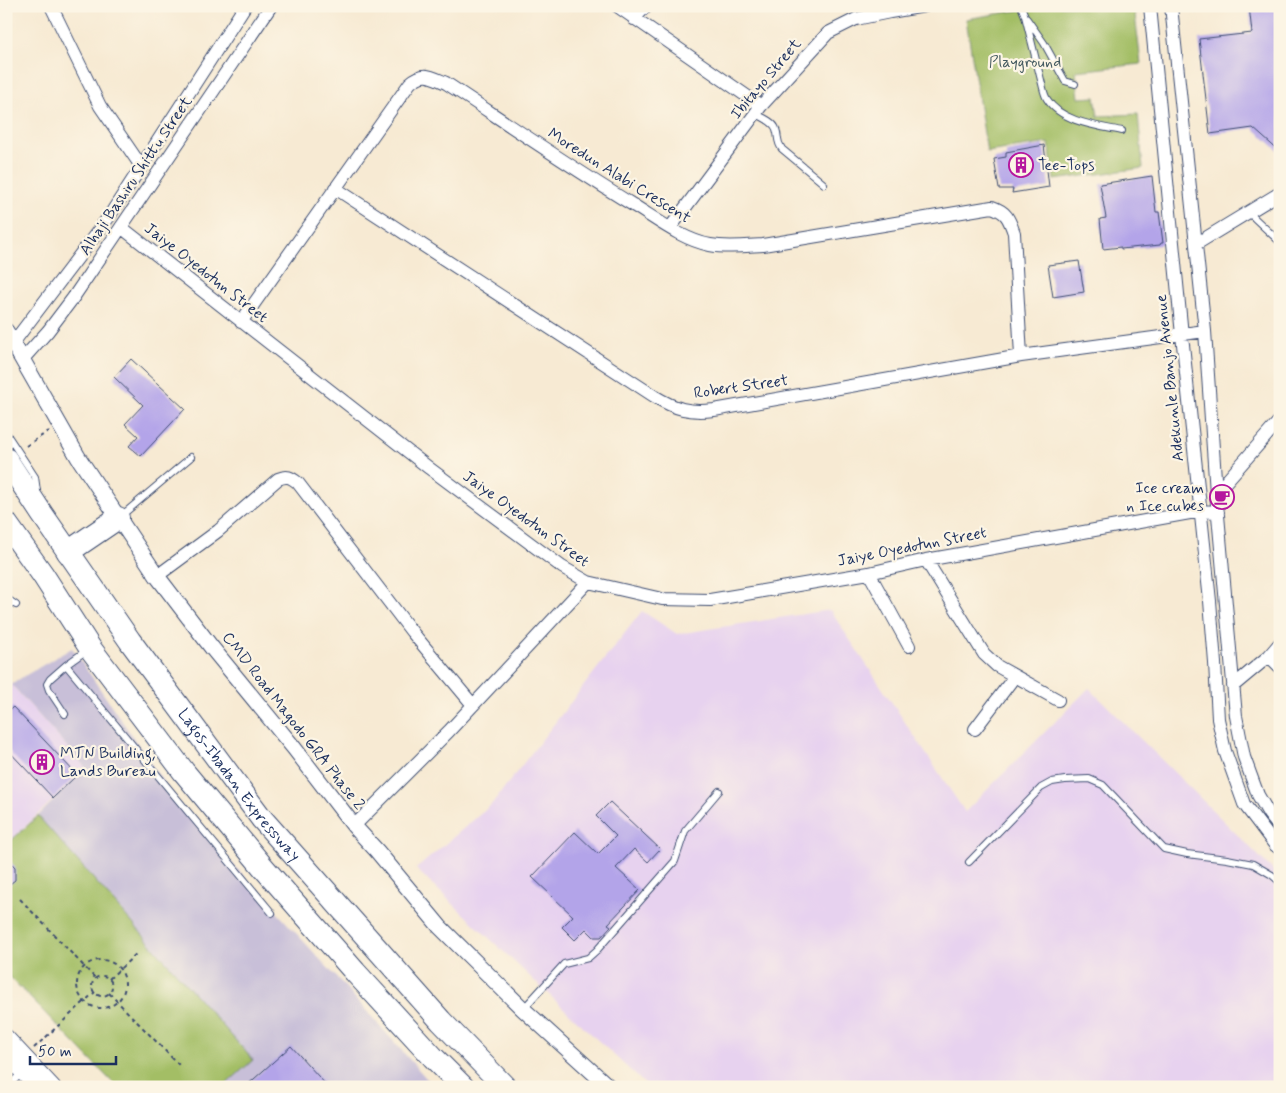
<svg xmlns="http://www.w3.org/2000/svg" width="1286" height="1093" viewBox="0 0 1286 1093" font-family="Mynerve,sans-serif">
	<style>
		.built { fill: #e7d2ef }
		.industrial { fill: #c8bfd8 }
		.green { fill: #a3be65; stroke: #5f7662 }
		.building { fill: #b3a4e9 }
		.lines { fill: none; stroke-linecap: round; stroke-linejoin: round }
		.service-casing { stroke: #3c4b70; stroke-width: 8 }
		.minor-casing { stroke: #3c4b70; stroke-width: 14 }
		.tertiary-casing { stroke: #3c4b70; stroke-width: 17 }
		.motorway-casing { stroke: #3c4b70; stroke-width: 24 }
		.path { stroke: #3c4b70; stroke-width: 2; stroke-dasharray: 4 4; stroke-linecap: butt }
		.service { stroke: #fff; stroke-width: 6 }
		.minor { stroke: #fff; stroke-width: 12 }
		.tertiary { stroke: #fff; stroke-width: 15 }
		.motorway { stroke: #fff; stroke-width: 22 }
		.labels { text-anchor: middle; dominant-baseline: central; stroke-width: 4.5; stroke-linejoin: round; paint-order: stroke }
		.park-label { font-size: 16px; fill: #445a60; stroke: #fcf5e5 }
		.street-label { font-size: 16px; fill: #1b2f5e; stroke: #fcf5e5 }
		.poi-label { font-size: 16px; fill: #1b2f5e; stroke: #fcf5e5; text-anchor: start }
	</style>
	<rect width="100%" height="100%" fill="#fcf5e5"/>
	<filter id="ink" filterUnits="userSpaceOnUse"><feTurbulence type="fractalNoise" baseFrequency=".02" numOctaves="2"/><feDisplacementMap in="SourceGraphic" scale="10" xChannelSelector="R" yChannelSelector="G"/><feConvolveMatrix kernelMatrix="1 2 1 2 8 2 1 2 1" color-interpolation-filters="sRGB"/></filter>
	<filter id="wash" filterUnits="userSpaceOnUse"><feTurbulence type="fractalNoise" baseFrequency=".0096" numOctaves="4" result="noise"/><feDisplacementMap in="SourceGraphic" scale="20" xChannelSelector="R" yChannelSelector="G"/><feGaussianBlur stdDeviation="1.12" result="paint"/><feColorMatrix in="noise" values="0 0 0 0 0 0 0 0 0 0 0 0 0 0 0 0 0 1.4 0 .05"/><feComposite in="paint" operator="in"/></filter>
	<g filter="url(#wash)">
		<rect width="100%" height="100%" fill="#f7ead3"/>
		<path class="built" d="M830,610L965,812L1089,688L1280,877V1087H648L542,988L416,869L491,805L642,611L677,634Z
			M6,679L86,768L6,845Z"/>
		<path class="industrial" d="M72,648L180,806L340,981L434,1087H223L252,1060L38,816L86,768L11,684Z"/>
		<path class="green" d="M1045,6H1134L1141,64L1076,71L1079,98L1095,97L1098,116L1138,114L1143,168L1054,180L1049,143L987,152L966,19Z
			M38,816L253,1060L223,1087H117L6,973V845Z"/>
		<g id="blocks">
			<path class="building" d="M1249,6H1280V152L1253,128L1210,134L1199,39L1252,33Z
				M1044,145L1049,187L1012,193L1013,189H999L994,159L1006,157V152Z
				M1152,176L1156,212H1159L1163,243H1161L1160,245L1121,249V247L1103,249L1100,219L1106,218L1100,184Z
				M1079,261L1084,292L1053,297L1048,265Z
				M131,359L185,409L141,456L129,446L138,436L125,424L143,405L114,377Z
				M13,707L77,775L53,798L6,748V713Z
				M610,802L660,849L648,862L634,849L616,868L640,890L608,924L611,926L601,937H594L586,929L575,940L562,927L573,916L532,877L575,832L598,854L616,836L596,816Z
				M6,857L15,867V880L6,887Z
				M291,1046L328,1087H245Z"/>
		</g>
	</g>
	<g filter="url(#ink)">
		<use href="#blocks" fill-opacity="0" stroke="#3c4b70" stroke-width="1"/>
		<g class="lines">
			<defs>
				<path id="service" d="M1021,6L1025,16L1043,88C1044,92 1045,96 1047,99C1061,122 1098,126 1122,131
					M1027,19L1044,43L1065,81L1075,84
					M756,114C762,117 774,122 776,129C779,137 776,141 782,149L824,184
					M1248,212L1280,242
					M6,433L35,477L37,491
					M121,516L191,457
					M6,598L16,605
					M87,650L66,665L272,913
					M65,714L49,690L47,684L50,679L66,665
					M969,862L1041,788L1052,782L1065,780L1089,779L1103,785L1164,849L1187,854L1227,859L1253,864L1272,875L1280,882
					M524,1008L564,964L588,958L597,950L675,861L685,831L719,791
					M7,1087L22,1073"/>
				<path id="minor" d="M51,6L100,106L141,166
					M617,6L761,106
					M1150,6L1182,335L1210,601L1215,663L1218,719L1225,751L1244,804L1275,845L1280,849
					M1171,6L1205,331L1216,493L1236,716L1244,757L1258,795L1269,814L1280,828
					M634,19L646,6
					M335,188L654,396C675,409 689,413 714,410L1021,356L1205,331
					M121,227L429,468L562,567L588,582L662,599L710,600L869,573L926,560L1201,511L1218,512
					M670,228L761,106L828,33L856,19L890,12L925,6
					M1196,244L1280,193
					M241,322L410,83C424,71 430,76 446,83C508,124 569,166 633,205C656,219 683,240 710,245C727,248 745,246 763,245L992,207C1007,212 1009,219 1014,233L1021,356
					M13,343L108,218L245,6
					M22,360L48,331L73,298L271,6
					M1216,493L1280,420
					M926,560L984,654L997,666L1058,700
					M869,573L909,646
					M157,576L218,531L278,479C287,475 291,477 298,483L412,632L473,705
					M1269,656L1280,667
					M1233,686L1269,656L1280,643
					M975,729L1015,676
					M354,826L449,731L588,582"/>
				<path id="tertiary" d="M6,331L78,457L157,576L212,648L294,748L354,826L377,851L440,927L523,1009L609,1087
					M6,1037L53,1087
					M6,1055L36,1087"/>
				<g id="motorway">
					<path id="s1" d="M6,459L42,514L130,641L262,819L441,1021L505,1087"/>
					<path d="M6,523L43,575L90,648L184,772L263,867L355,972L433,1057L463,1087"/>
					<path d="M68,552L118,518"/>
				</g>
			</defs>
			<use href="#service" class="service-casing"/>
			<use href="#minor" class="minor-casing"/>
			<use href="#tertiary" class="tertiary-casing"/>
			<use href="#motorway" class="motorway-casing"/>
			<path class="path" d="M6,417L10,424
				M26,446L49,431
				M20,899L96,979
				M77 984a24 24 0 1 1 48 0a24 24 0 1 1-48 0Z
				M92 986a10 10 0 1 1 20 0a10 10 0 1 1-20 0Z
				M109,979L137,953
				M109,993L179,1065
				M34,1048L95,992"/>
			<use href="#service" class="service"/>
			<use href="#minor" class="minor"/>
			<use href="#tertiary" class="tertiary"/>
			<use href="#motorway" class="motorway"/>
		</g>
	</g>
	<defs>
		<symbol id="building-ring" viewBox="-11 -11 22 22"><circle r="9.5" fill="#fcf5e5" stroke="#b5179e" stroke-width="1.5"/><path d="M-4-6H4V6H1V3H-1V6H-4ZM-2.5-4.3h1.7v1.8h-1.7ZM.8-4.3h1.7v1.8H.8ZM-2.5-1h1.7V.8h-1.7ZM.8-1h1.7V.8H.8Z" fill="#b5179e"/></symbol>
		<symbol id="cafe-ring" viewBox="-11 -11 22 22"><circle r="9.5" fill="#fcf5e5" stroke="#b5179e" stroke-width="1.5"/><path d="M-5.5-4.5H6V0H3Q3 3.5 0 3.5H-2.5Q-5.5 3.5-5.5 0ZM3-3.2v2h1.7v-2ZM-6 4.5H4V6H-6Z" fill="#b5179e"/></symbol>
	</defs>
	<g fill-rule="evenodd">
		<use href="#building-ring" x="1007" y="151" width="28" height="28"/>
		<use href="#cafe-ring" x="1208" y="483" width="28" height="28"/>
		<use href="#building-ring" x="28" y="748" width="28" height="28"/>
	</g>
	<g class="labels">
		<g class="park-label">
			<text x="1025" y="62">Playground</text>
		</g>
		<g class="street-label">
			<text transform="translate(766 79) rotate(-50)">Ibitayo Street</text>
			<text transform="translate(136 176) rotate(-56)">Alhaji Bashiru Shittu Street</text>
			<text transform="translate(619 176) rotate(32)">Moredun Alabi Crescent</text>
			<text transform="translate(206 273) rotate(38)">Jaiye Oyedotun Street</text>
			<text transform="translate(1170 378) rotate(-96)">Adekunle Banjo Avenue</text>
			<text transform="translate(741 387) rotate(-8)">Robert Street</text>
			<text transform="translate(526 519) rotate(36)">Jaiye Oyedotun Street</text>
			<text transform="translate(912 547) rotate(-11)">Jaiye Oyedotun Street</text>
			<text transform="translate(293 721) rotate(52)">CMD Road Magodo GRA Phase 2</text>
			<text stroke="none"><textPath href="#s1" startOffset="401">Lagos-Ibadan Expressway</textPath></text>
		</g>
		<g class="poi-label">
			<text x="1038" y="165">Tee-Tops</text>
			<text x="1204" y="488" text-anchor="end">Ice cream<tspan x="1204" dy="18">n Ice cubes</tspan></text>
			<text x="60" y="753">MTN Building,<tspan x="60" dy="18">Lands Bureau</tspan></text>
		</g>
	</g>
	<rect width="1286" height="1093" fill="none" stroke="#fcf5e5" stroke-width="25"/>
	<path d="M30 1056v8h86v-8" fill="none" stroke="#1b2f5e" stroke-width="2.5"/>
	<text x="38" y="1056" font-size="15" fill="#1b2f5e" stroke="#fcf5e5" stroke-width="4" paint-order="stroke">50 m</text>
</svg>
